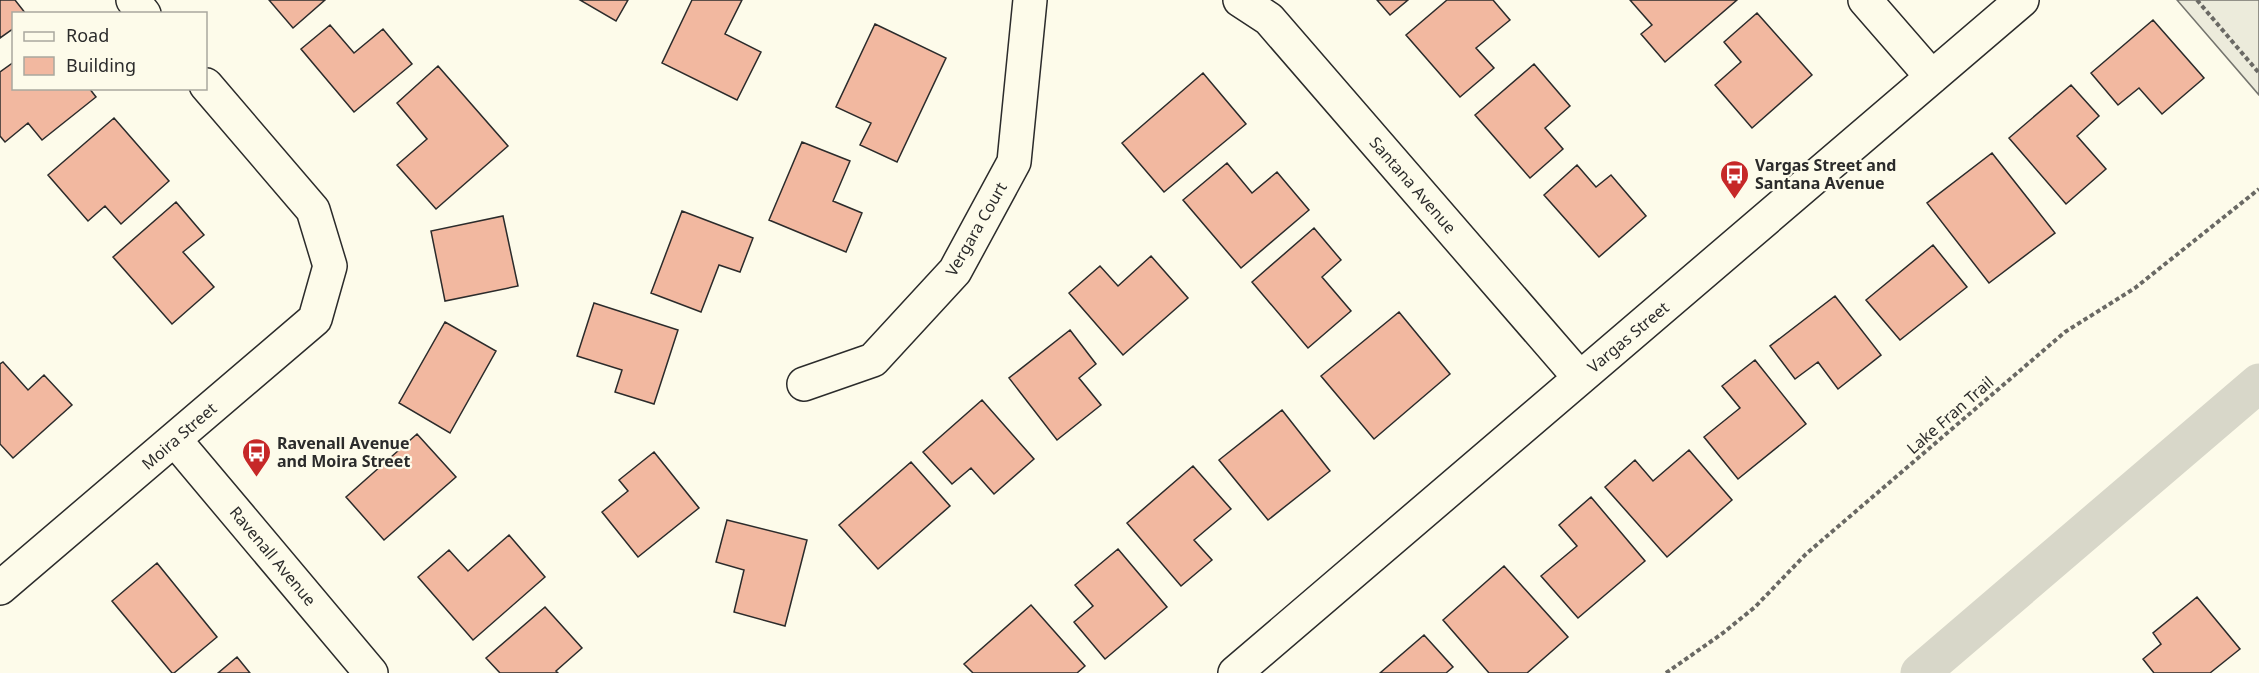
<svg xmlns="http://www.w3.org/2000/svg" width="2259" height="673" viewBox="0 0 2259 673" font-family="'Noto Sans',sans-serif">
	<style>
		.green { fill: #ecebdb; stroke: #74746e; stroke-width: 1.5 }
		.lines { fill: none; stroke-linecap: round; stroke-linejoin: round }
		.canal { stroke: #d8d7c9; stroke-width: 39 }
		.building { fill: #f2b8a0; stroke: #2b2b2b; stroke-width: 1.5 }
		.street-casing { stroke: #2b2b2b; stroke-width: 36 }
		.path { stroke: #6a6964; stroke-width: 4; stroke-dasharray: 4.5 3; stroke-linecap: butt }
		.street { stroke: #fdfbea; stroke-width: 33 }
		.labels { text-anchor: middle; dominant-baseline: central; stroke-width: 4.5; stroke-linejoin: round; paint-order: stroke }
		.poi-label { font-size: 16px; font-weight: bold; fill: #2b2b2b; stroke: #fdfbea; text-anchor: start }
		.street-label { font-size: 16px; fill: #2b2b2b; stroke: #fdfbea }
	</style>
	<rect width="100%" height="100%" fill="#fdfbea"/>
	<path class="green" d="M2177,0H2259V95Z"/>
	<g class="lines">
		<path class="canal" d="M1920,673L2259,383"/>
	</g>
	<path class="building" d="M0,0H15L26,14H14V28L0,38Z
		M269,0H325L293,28Z
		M580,0H628L616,21Z
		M692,0H742L725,34L761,52L737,100L662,63Z
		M1377,0H1408L1390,15Z
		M1447,0H1493L1510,20L1476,48L1494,68L1460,97L1406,35Z
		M1630,0H1737L1665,62L1641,34L1652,25Z
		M1757,13L1812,75L1752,128L1715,85L1741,62L1724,42Z
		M2153,20L2204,78L2162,114L2139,88L2118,105L2091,73Z
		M875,24L946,58L897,162L860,145L871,123L836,107Z
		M330,25L354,53L383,29L412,64L354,112L301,49Z
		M14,62V88H89L96,97L42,140L28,123L5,142L0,136V72Z
		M1534,64L1570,106L1545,128L1563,149L1530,178L1475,115Z
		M438,66L508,146L436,209L397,165L427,139L397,103Z
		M1203,73L1246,124L1164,192L1122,143Z
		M2071,85L2099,116L2077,136L2106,169L2066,204L2009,138Z
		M114,118L169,181L121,224L105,206L88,221L48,175Z
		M802,142L850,161L833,201L862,213L846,252L769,220Z
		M1992,153L2055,233L1989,283L1927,203Z
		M1227,163L1252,193L1277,172L1309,210L1241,268L1183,200Z
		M1577,165L1596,187L1611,175L1646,216L1599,257L1544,195Z
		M176,202L204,235L183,252L214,287L172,324L113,257Z
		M682,211L753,238L740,272L719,265L701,312L651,293Z
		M503,216L518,286L445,301L431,231Z
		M1314,228L1341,260L1322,277L1351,311L1308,348L1252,282Z
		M1933,245L1967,287L1900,340L1866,300Z
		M1151,256L1188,298L1123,355L1069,293L1100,266L1118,286Z
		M1835,296L1881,355L1838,389L1818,362L1795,379L1770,346Z
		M594,303L678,330L654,404L615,392L622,370L577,356Z
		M1399,312L1450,374L1374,439L1321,376Z
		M445,322L496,351L450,433L399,403Z
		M1070,330L1096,364L1079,378L1101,405L1057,440L1009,378Z
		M1755,360L1806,424L1738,479L1704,437L1740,408L1722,386Z
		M3,362L28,390L44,375L72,405L13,458L0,444V364Z
		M982,400L1034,459L994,494L971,468L952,484L923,452Z
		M1282,410L1330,471L1268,520L1219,460Z
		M417,434L456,477L384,540L346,497Z
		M1689,450L1732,500L1667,557L1605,487L1635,460L1653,481Z
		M654,452L699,508L638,557L602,512L628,491L619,480Z
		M911,462L950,506L878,569L839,525Z
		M1193,466L1231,509L1194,540L1212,560L1181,586L1127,523Z
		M1591,497L1645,561L1578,618L1541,576L1577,546L1559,525Z
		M727,520L807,540L785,626L734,612L744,570L716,562Z
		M509,535L545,577L473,640L418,577L449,550L468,571Z
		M1118,549L1167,607L1105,659L1074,622L1093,606L1075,585Z
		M157,563L217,637L174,673H172L112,601Z
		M1504,566L1568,637L1527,673H1489L1443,620Z
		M2197,597L2240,649L2210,673H2154L2143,659L2161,644L2153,633Z
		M1031,605L1085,666L1077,673H973L964,664Z
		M545,607L582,648L556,671L558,673H500L486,658Z
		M1424,635L1453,667L1446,673H1380Z
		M237,657L250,673H218Z"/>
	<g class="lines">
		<defs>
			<path id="street" d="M133,0L144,14
				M1240,0L1269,19L1580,378
				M1865,0L1932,77
				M804,384L873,360L955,271L1014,162L1030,0
				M175,440L371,673
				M0,588L315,319L330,266L313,210L206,85
				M1235,673L2022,0"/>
		</defs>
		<use href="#street" class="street-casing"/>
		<path class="path" d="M2197,0L2259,73
			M1666,673L1723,633L1755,607L1806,554L2065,332L2135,288L2259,189"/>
		<use href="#street" class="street"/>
	</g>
	<defs>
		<symbol id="bus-pin" viewBox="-11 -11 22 30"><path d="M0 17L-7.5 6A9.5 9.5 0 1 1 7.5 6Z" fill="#c62828" stroke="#fdfbea"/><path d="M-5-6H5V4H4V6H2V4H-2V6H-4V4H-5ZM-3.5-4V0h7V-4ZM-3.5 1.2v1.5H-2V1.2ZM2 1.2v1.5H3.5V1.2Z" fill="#fff"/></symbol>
	</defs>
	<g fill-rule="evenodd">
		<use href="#bus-pin" x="1718" y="158" width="33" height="45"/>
		<use href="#bus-pin" x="240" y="436" width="33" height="45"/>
	</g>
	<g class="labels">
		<g class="poi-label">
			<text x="1755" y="165">Vargas Street and<tspan x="1755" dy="18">Santana Avenue</tspan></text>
			<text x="277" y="443">Ravenall Avenue<tspan x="277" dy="18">and Moira Street</tspan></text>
		</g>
		<g class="street-label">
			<text transform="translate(1413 185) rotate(49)">Santana Avenue</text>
			<text transform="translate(976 229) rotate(-60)">Vergara Court</text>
			<text transform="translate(1628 337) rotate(-40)">Vargas Street</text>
			<text transform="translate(1950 415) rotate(-41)">Lake Fran Trail</text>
			<text transform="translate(179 436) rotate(-41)">Moira Street</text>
			<text transform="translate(273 556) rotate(50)">Ravenall Avenue</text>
		</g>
	</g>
	<rect x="12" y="12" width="195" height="78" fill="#fdfbea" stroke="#a9a89e" stroke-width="1.5"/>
	<rect x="24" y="32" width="30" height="9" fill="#fdfbea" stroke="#a9a89e" stroke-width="1.5"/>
	<text x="66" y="42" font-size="18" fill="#2b2b2b">Road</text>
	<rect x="24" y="57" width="30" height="18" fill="#f2b8a0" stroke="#a9a89e" stroke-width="1.5"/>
	<text x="66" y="72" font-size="18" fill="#2b2b2b">Building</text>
</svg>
